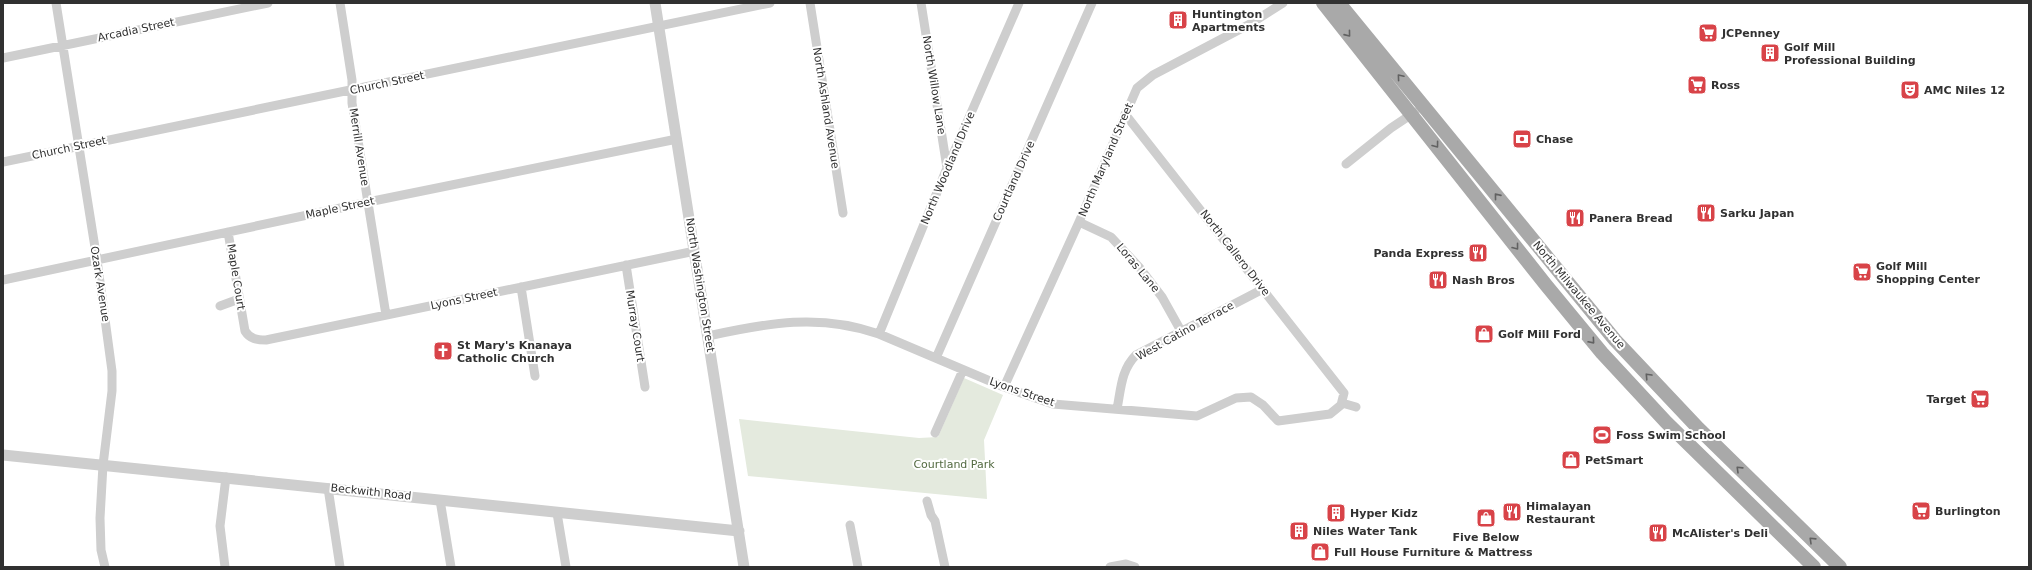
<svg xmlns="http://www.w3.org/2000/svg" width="2032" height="570" viewBox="0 0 2032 570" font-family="'DejaVu Sans',sans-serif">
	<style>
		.green { fill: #e4eade }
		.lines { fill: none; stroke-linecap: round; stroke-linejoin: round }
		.minor { stroke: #cecece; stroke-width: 9 }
		.tertiary { stroke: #cecece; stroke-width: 11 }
		.primary { stroke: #a9a9a9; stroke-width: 14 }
		.oneway { stroke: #616161 }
		.labels { text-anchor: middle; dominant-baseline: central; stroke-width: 4; stroke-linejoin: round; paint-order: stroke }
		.poi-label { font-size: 11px; font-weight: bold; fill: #313131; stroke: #fff; text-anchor: start }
		.street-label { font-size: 11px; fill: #313131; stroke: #fff }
		.park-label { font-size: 11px; fill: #536a41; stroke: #fff }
	</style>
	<rect width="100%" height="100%" fill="#fff"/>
	<path class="green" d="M964,378L1003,395L984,440L987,499L748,476L739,419L919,438L938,437Z"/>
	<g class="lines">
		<path class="minor" d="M56,3L97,260L112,371V391L103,465L100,518L101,550L105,567
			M340,3L352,80V103L386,315
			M810,3L843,213
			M921,3L947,168
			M3,58L268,3
			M3,162L770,3
			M1346,164L1391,128L1415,112
			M1079,222L1111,237L1139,267L1162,297L1181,331
			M228,232L245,331C250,339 257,340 266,340L695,251
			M626,265L645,387
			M3,280L378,200L677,139
			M521,287L535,376
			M220,306L239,299
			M879,334L947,168L1019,3
			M708,336C767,323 820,313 879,334L1004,387L1053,404L1197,416L1236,398L1251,397L1263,405L1278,421L1330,414L1341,405L1344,393L1125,114
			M936,358L1092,3
			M1004,387L1079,222L1137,88L1153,75L1250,24L1283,3
			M1342,403L1356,407
			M1117,409C1121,389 1121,370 1136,355L1263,289
			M935,433L963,370
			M328,488L340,567
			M440,500L451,567
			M927,501L931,515L935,521L945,567
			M557,513L566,567
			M850,525L858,567
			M225,567L220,526L226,477
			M1110,567L1126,564L1135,567"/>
		<path class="tertiary" d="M655,3L744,567
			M3,455L739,531"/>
		<path class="primary" d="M1323,3L1546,285L1602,353L1666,422L1814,567
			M1339,3L1615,340L1698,428L1840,567"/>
	</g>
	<defs><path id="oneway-chevron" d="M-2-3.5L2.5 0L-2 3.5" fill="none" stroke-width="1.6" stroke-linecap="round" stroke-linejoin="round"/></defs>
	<g class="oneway">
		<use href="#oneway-chevron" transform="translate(1348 34) rotate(51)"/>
		<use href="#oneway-chevron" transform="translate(1400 77) rotate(-130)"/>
		<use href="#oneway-chevron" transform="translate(1436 145) rotate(53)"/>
		<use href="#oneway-chevron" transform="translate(1497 196) rotate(-129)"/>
		<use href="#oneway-chevron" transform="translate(1516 247) rotate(52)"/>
		<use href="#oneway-chevron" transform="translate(1592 341) rotate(49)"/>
		<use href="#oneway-chevron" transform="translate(1648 376) rotate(-133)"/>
		<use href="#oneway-chevron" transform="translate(1739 469) rotate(-136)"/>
		<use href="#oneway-chevron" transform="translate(1812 540) rotate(-136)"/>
	</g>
	<defs>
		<symbol id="building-square" viewBox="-11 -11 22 22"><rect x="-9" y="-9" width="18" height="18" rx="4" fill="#d84348" stroke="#fff"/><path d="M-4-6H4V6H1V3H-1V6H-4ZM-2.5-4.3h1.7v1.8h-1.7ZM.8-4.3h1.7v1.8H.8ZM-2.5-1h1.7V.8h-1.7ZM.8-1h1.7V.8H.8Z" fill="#fff"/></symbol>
		<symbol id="supermarket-square" viewBox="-11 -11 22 22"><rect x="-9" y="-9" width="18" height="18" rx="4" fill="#d84348" stroke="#fff"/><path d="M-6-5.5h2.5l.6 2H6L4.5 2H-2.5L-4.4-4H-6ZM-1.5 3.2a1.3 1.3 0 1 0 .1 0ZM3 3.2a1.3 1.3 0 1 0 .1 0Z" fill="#fff"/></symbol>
		<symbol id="theatre-square" viewBox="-11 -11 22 22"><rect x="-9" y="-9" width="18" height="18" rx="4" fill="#d84348" stroke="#fff"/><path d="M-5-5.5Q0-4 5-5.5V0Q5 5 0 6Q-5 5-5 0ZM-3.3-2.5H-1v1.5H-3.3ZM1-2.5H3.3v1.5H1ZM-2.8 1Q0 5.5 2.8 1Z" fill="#fff"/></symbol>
		<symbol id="bank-square" viewBox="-11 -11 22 22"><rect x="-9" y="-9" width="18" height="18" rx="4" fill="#d84348" stroke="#fff"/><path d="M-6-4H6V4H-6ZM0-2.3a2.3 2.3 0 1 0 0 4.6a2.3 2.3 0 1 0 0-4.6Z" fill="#fff"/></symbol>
		<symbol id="restaurant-square" viewBox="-11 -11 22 22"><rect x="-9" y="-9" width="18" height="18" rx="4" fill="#d84348" stroke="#fff"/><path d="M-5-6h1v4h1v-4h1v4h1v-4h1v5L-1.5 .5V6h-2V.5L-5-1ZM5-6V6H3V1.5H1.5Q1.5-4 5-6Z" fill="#fff"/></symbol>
		<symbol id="shop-square" viewBox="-11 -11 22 22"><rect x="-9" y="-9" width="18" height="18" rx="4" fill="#d84348" stroke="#fff"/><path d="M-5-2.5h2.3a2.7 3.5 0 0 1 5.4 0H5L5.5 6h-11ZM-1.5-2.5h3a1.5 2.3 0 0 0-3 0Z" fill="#fff"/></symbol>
		<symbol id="church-square" viewBox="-11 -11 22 22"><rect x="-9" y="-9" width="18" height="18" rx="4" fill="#d84348" stroke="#fff"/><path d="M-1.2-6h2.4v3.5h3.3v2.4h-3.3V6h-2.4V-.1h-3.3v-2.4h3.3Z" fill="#fff"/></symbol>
		<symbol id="stadium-square" viewBox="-11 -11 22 22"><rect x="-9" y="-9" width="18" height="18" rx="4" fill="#d84348" stroke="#fff"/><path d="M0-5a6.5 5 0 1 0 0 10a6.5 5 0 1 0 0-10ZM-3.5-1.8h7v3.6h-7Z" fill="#fff"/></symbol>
	</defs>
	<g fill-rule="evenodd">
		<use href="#building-square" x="1167" y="9" width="22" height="22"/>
		<use href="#supermarket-square" x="1697" y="22" width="22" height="22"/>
		<use href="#building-square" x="1759" y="42" width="22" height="22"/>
		<use href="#supermarket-square" x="1686" y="74" width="22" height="22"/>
		<use href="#theatre-square" x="1899" y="79" width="22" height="22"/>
		<use href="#bank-square" x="1511" y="128" width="22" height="22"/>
		<use href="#restaurant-square" x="1695" y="202" width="22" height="22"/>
		<use href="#restaurant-square" x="1564" y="207" width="22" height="22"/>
		<use href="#restaurant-square" x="1467" y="242" width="22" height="22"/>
		<use href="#supermarket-square" x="1851" y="261" width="22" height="22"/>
		<use href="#restaurant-square" x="1427" y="269" width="22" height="22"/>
		<use href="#shop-square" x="1473" y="323" width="22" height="22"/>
		<use href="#church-square" x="432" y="340" width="22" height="22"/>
		<use href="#supermarket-square" x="1969" y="388" width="22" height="22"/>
		<use href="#stadium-square" x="1591" y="424" width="22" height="22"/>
		<use href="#shop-square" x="1560" y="449" width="22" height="22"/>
		<use href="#supermarket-square" x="1910" y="500" width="22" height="22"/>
		<use href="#restaurant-square" x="1501" y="501" width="22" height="22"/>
		<use href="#building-square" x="1325" y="502" width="22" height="22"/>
		<use href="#shop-square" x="1475" y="507" width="22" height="22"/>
		<use href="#building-square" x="1288" y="520" width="22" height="22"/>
		<use href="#restaurant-square" x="1647" y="522" width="22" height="22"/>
		<use href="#shop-square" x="1309" y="541" width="22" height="22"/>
	</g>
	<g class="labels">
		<g class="poi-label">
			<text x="1192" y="14">Huntington<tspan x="1192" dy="13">Apartments</tspan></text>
			<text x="1722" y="33">JCPenney</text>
			<text x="1784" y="47">Golf Mill<tspan x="1784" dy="13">Professional Building</tspan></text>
			<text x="1711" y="85">Ross</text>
			<text x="1924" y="90">AMC Niles 12</text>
			<text x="1536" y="139">Chase</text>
			<text x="1720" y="213">Sarku Japan</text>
			<text x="1589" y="218">Panera Bread</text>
			<text x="1464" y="253" text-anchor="end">Panda Express</text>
			<text x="1876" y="266">Golf Mill<tspan x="1876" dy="13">Shopping Center</tspan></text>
			<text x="1452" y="280">Nash Bros</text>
			<text x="1498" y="334">Golf Mill Ford</text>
			<text x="457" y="345">St Mary's Knanaya<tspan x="457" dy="13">Catholic Church</tspan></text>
			<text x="1966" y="399" text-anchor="end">Target</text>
			<text x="1616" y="435">Foss Swim School</text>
			<text x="1585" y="460">PetSmart</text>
			<text x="1526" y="506">Himalayan<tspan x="1526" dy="13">Restaurant</tspan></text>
			<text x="1935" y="511">Burlington</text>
			<text x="1350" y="513">Hyper Kidz</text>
			<text x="1313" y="531">Niles Water Tank</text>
			<text x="1672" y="533">McAlister's Deli</text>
			<text x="1486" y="537" text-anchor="middle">Five Below</text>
			<text x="1334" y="552">Full House Furniture &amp; Mattress</text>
		</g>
		<g class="street-label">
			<text transform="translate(136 30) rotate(-12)">Arcadia Street</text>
			<text transform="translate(387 83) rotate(-12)">Church Street</text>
			<text transform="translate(934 85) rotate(81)">North Willow Lane</text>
			<text transform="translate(826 108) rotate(81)">North Ashland Avenue</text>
			<text transform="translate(359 147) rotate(81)">Merrill Avenue</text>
			<text transform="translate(69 148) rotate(-12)">Church Street</text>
			<text transform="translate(1106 160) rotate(-67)">North Maryland Street</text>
			<text transform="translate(948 168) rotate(-67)">North Woodland Drive</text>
			<text transform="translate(1014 181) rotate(-66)">Courtland Drive</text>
			<text transform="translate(340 208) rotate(-12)">Maple Street</text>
			<text transform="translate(1235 253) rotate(52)">North Callero Drive</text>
			<text transform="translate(1138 268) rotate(50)">Loras Lane</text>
			<text transform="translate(236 277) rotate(81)">Maple Court</text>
			<text transform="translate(100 284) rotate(81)">Ozark Avenue</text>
			<text transform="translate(700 285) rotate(81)">North Washington Street</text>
			<text transform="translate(1579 295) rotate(50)">North Milwaukee Avenue</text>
			<text transform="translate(464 299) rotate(-12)">Lyons Street</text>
			<text transform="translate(635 326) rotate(81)">Murray Court</text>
			<text transform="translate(1185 331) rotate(-29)">West Catino Terrace</text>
			<text transform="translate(1022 392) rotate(19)">Lyons Street</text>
			<text transform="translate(371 492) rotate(6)">Beckwith Road</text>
		</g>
		<g class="park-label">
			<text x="954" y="464">Courtland Park</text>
		</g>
	</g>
	<rect width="2032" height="570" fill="none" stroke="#313131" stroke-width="8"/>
</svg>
